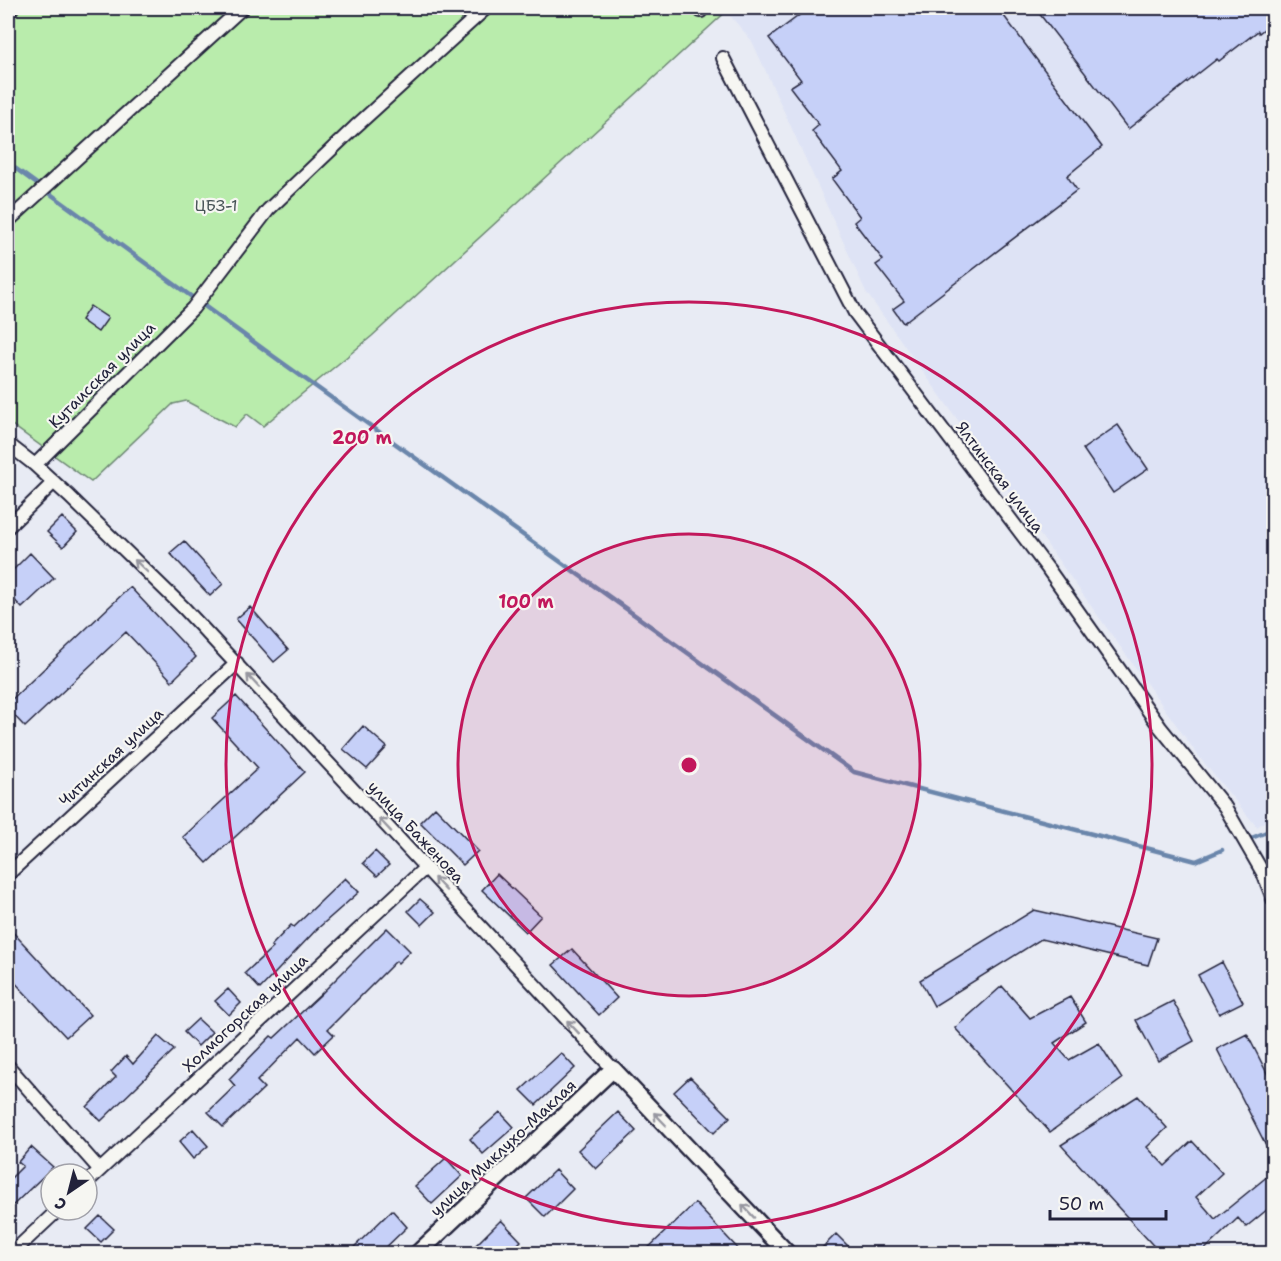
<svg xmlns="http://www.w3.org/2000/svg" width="1281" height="1261" viewBox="0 0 1281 1261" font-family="'Shantell Sans',sans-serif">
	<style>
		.built { fill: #dee3f5 }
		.green { fill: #b9ecac; stroke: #6e8774; stroke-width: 1.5 }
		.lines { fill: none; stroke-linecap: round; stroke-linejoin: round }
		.stream { stroke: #6b86ab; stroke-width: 4.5 }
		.building { fill: #c6d0f8; stroke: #22223b; stroke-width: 1.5 }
		.minor-casing { stroke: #22223b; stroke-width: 16 }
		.tertiary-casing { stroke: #22223b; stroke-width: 20 }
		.minor { stroke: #f6f6f2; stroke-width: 12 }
		.tertiary { stroke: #f6f6f2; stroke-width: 15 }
		.oneway { stroke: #9797a0 }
		.ring { fill: none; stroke: #c2185b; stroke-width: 3 }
		.labels { text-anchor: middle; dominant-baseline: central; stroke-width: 4.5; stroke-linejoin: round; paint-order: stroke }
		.park-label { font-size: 16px; fill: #485457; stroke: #f6f6f2 }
		.street-label { font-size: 16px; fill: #22223b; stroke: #f6f6f2 }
		.centre { fill: #c2185b; stroke: #f6f6f2; stroke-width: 3 }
		.ring-label { font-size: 18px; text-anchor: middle; font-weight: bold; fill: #c2185b; stroke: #f6f6f2; stroke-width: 4.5; stroke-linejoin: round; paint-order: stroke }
	</style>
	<rect width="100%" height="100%" fill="#e8ebf4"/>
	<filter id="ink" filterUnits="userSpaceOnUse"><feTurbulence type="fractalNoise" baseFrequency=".0167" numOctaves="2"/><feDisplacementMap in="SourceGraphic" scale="12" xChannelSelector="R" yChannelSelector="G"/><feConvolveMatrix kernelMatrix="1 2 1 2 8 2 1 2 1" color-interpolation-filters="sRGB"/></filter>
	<g filter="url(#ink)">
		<path class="built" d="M730,8H1273V816L1257,827L1200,758L866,292L752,41L726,11Z"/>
		<path class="green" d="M8,8H730L372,336L263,426L247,414L235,427L186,401L173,404L91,482L8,422Z"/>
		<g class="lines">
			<path class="stream" d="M8,163L273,356L854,772L1196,861L1222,850
				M1249,839L1274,829"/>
		</g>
		<path class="building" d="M809,8H998L1102,147L1067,176L1077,190L903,323L893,309L904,301L876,265L883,260L854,222L860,217L832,179L842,171L812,131L819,125L790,87L801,80L769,38Z
			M1035,8H1274V21L1259,33L1258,31L1219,61L1217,59L1128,129Z
			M90,306L108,318L98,332L81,320Z
			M1118,425L1148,469L1113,493L1083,449Z
			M62,517L77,532L63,547L47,532Z
			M184,541L223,584L210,596L170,553Z
			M30,553L54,578L22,608L8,593V575Z
			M130,587L196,657L172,681L126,632L25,727L8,709V703Z
			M250,607L288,650L274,662L236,619Z
			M236,696L305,772L207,863L183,837L258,768L212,718Z
			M363,726L387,747L367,769L343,749Z
			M435,807L478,851L463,865L420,822Z
			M375,851L389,865L377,876L363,863Z
			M497,874L541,916L526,932L482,890Z
			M345,878L359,892L316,930L260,989L245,973L273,947L271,946L291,925L294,927Z
			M420,899L435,912L422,925L408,911Z
			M1034,910L1157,938L1148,965L1041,939L934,1006L920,980Z
			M8,927L90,1015L66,1037L8,975Z
			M387,928L410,951L398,963L396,961L328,1029L334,1035L315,1053L300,1037L257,1081L264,1088L223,1127L208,1112L235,1086L229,1079L271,1036L274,1038L319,996Z
			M572,949L617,998L599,1015L553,965Z
			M1222,962L1243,1002L1219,1014L1198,975Z
			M1002,986L1030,1018L1070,997L1086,1022L1054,1043L1069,1060L1099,1043L1122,1079L1050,1132L955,1028Z
			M228,989L241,1003L229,1015L215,1001Z
			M1173,1001L1194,1041L1158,1061L1136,1020Z
			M198,1019L212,1032L198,1046L184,1032Z
			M1247,1034L1274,1087V1161L1217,1049Z
			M158,1036L174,1050L101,1121L87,1107L116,1077L111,1072L126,1056L133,1064Z
			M561,1053L575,1068L536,1105L521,1090Z
			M690,1077L730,1117L714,1133L674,1092Z
			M1138,1096L1167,1128L1147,1147L1165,1166L1192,1141L1222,1173L1196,1197L1215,1219L1274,1171V1204L1246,1227L1238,1218L1200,1254H1161L1061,1145Z
			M500,1112L514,1127L483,1154L470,1139Z
			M618,1112L636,1131L596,1169L578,1150Z
			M193,1129L208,1146L193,1159L179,1142Z
			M31,1147L53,1167L8,1210V1181L23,1166L18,1162Z
			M446,1158L462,1176L432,1204L415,1186Z
			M555,1170L573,1189L545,1217L526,1198Z
			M695,1203L743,1254H642Z
			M392,1210L407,1227L379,1254H347Z
			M100,1216L114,1229L101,1242L87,1229Z
			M501,1220L521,1241L508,1254H467Z
			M836,1234L856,1254H816Z"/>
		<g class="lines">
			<defs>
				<path id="minor" d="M699,8L701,11
					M8,11L12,8
					M723,58L855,313L1048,569L1160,727L1225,807L1263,873L1274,901
					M8,221L242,8
					M8,444L35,465L69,496L183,607L613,1069
					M35,465L193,308L268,210L355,127L486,8
					M8,527L54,482
					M8,874L237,663
					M8,1066L100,1170
					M87,1182L425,868
					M11,1254L58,1210"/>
				<path id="tertiary" d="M417,1254L613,1069L788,1254"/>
			</defs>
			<use href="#minor" class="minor-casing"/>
			<use href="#tertiary" class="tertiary-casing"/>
			<use href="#minor" class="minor"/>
			<use href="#tertiary" class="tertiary"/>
		</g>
		<defs><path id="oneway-shaft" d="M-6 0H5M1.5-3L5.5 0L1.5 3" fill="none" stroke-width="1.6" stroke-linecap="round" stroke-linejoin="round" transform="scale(1.5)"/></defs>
		<g class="oneway">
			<use href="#oneway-shaft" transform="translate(141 566) rotate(-136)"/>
			<use href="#oneway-shaft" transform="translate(253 681) rotate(-133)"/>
			<use href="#oneway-shaft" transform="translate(385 825) rotate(-133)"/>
			<use href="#oneway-shaft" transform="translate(440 884) rotate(-133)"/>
			<use href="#oneway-shaft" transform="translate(573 1027) rotate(-133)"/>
			<use href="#oneway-shaft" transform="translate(660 1119) rotate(-134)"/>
			<use href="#oneway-shaft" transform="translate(748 1211) rotate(-133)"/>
		</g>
	</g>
	<circle cx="689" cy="765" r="231" fill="#c2185b" fill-opacity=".12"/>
	<g class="ring">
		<circle cx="689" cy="765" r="231"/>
		<circle cx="689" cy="765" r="463"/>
	</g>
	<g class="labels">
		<g class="park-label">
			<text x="216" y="205">ЦБЗ-1</text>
		</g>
		<g class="street-label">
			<text transform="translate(102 375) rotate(-45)">Кутаисская улица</text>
			<text transform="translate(1000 477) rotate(53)">Ялтинская улица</text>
			<text transform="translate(111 757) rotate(-43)">Читинская улица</text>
			<text transform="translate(416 832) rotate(47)">улица Баженова</text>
			<text transform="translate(245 1013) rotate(-43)">Холмогорская улица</text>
			<text transform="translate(503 1148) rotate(-43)">улица Миклухо-Маклая</text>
		</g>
	</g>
	<circle cx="689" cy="765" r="9" class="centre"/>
	<g class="ring-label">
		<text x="362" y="444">200 m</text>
		<text x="526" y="608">100 m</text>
	</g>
	<rect width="1281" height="1261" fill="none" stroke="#f6f6f2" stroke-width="30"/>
	<rect x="15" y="15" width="1251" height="1231" fill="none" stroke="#22223b" stroke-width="2" filter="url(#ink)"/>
	<g transform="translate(69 1192) rotate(215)"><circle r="28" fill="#f6f6f2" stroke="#a1a1a9" stroke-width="1.5"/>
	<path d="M0-4.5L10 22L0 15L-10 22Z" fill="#22223b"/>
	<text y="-9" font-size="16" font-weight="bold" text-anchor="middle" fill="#22223b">С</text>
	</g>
	<path d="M1050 1210v9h116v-9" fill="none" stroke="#22223b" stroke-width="3"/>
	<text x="1059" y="1210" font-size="18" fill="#22223b" stroke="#f6f6f2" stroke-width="4.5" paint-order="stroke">50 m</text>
</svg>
